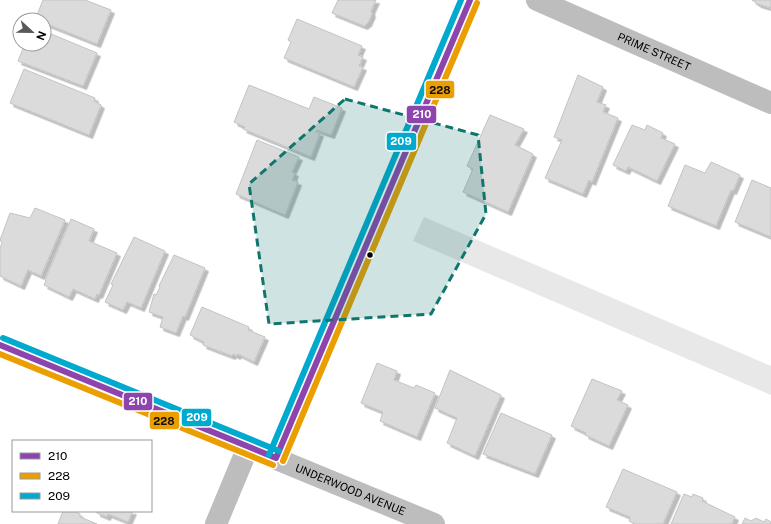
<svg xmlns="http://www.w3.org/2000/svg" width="771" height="524" viewBox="0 0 771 524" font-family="'Public Sans',sans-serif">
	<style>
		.green { fill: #e8e8e8 }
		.building { fill: #dbdbdb; stroke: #c3c3c3; filter: url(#shadow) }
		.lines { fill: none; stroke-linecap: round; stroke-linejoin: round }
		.street { stroke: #bdbdbd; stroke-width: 22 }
		.bus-1-casing { stroke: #fff; stroke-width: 9 }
		.bus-2-casing { stroke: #fff; stroke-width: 9 }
		.bus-3-casing { stroke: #fff; stroke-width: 9 }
		.bus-1 { stroke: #8e44ad; stroke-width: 6 }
		.bus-2 { stroke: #eb9e00; stroke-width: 6 }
		.bus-3 { stroke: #00a9ce; stroke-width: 6 }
		.marked { fill: #0f766e; fill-opacity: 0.2; stroke: #0f766e; stroke-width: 3; stroke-dasharray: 8 5; stroke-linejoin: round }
		.bus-dot { fill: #000; stroke: #fff; stroke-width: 1.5 }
		.labels { text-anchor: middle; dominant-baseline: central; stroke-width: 3.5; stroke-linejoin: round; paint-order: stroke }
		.street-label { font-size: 11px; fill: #000; stroke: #fff }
		.line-badge { stroke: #fff; stroke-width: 1.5 }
		.badge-label { font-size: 11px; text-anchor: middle; font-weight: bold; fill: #fff }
		.pale-badge-label { font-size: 11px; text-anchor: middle; font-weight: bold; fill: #111 }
	</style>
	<defs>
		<filter id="shadow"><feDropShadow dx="3.5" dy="3.5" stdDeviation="0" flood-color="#0004"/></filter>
	</defs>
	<rect width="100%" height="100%" fill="#fff"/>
	<path class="green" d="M424,217L771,366V395L413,241Z"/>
	<path class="building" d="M43,0H85L111,10L97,44L44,23V20H35Z
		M338,0H376L371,11L372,14L368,23L364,26L332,13Z
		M752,0H771V8L758,4Z
		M297,19L362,46L358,55L363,57L359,66L363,67L354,87L284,58L291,42L288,40Z
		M44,31L97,53L83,86L18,61L25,44H44Z
		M24,69L95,98L94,101L101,105L89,135L10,103Z
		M578,75L603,87L597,102L606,105L603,112L618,118L592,182L589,180L583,194L545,178L562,140L554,137Z
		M249,85L309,109L314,97L342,108L331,135L317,130L316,132L320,133L311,157L243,129L245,127L234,122Z
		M490,115L524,129L515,145L533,154L508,212L463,192L473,169L467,166Z
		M632,125L645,130L647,125L663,133L661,138L675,144L657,181L628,167L626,171L613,165Z
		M257,140L299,157L292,172L295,173L292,180L298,182L285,215L236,194Z
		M711,162L740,175L733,191L731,190L716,226L668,206L685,165L705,173Z
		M752,180L771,188V237L735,222Z
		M35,208L65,220L41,276L28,270L21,286L0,276V248L2,243L0,240L10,213L30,218Z
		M71,219L94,229L89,241L117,253L99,295L97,294L95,299L73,289L69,297L44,285L46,281L45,280Z
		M134,237L165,251L141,308L127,302L123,310L105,302L113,285L111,284Z
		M174,255L205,268L185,317L183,316L176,333L160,327L163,317L149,312L154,294L156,295L160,287L159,286Z
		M202,307L249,327L248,330L265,337L254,362L238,354L237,356L233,354L232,356L216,350L203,345L204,342L190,335Z
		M377,363L397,371L394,380L414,388L416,385L435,393L417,437L380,421L383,412L361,403Z
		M450,370L501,395L475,456L447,443L457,418L435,408Z
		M592,379L622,391L617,400L628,405L609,446L585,435L586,433L571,426Z
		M501,413L552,435L535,474L483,454Z
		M623,469L677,492L663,524H635L629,521L630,517L606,507Z
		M684,494L692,497L693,494L703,498L702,501L735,517L732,524H671Z
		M63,511H74L80,514V517L97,524H58Z
		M97,511H133L128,522L108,514L107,517L97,513Z
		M745,518L751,521L756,518L764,522L766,519L771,522V524H742Z"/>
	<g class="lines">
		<g class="street">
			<path id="s1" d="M537,0L771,103"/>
			<path id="s2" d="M0,345L434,524"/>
			<path d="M276,458L470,0"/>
			<path d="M216,524L248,447"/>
		</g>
		<defs>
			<path id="bus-1" d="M0,345L276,458
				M276,458L470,0"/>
			<path id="bus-2" d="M0,354L273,465
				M283,461L477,3"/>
			<path id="bus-3" d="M3,338L279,451
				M269,455L461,0"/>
		</defs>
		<use href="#bus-1" class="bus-1-casing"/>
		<use href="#bus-2" class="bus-2-casing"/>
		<use href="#bus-3" class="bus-3-casing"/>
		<use href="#bus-1" class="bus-1"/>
		<use href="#bus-2" class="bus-2"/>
		<use href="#bus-3" class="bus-3"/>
	</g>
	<path class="marked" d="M345,99L478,135L486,214L431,314L269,324L249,184Z"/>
	<circle class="bus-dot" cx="370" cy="255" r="3.5"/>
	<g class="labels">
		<g class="street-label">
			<text stroke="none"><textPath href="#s1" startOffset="128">PRIME STREET</textPath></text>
			<text stroke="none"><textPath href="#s2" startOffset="379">UNDERWOOD AVENUE</textPath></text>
		</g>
	</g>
	<g class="line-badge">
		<rect x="425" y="80" width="30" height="19" rx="4" fill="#eb9e00"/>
		<rect x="406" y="105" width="31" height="19" rx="4" fill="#8e44ad"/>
		<rect x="386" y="132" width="31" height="19" rx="4" fill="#00a9ce"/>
		<rect x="123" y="392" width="30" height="19" rx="4" fill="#8e44ad"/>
		<rect x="181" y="408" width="31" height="19" rx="4" fill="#00a9ce"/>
		<rect x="149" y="411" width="31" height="19" rx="4" fill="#eb9e00"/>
	</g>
	<g class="badge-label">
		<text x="422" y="118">210</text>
		<text x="401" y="145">209</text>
		<text x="138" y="405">210</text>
		<text x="197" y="421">209</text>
	</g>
	<g class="pale-badge-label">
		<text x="440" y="94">228</text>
		<text x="164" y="425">228</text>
	</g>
	<rect x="12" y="440" width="140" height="72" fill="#ffffff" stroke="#999999"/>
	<rect x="20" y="453" width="20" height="6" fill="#8e44ad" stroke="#999999"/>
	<text x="48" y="460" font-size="12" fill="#000000">210</text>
	<rect x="20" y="473" width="20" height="6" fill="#eb9e00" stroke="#999999"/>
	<text x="48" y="480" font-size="12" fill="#000000">228</text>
	<rect x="20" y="493" width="20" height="6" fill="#00a9ce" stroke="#999999"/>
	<text x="48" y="500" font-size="12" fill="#000000">209</text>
	<g transform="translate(32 32) rotate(112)"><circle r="19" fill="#ffffff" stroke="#999999"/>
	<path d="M0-3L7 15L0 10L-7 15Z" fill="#595959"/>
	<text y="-6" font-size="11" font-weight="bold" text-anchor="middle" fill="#000000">N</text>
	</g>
</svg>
